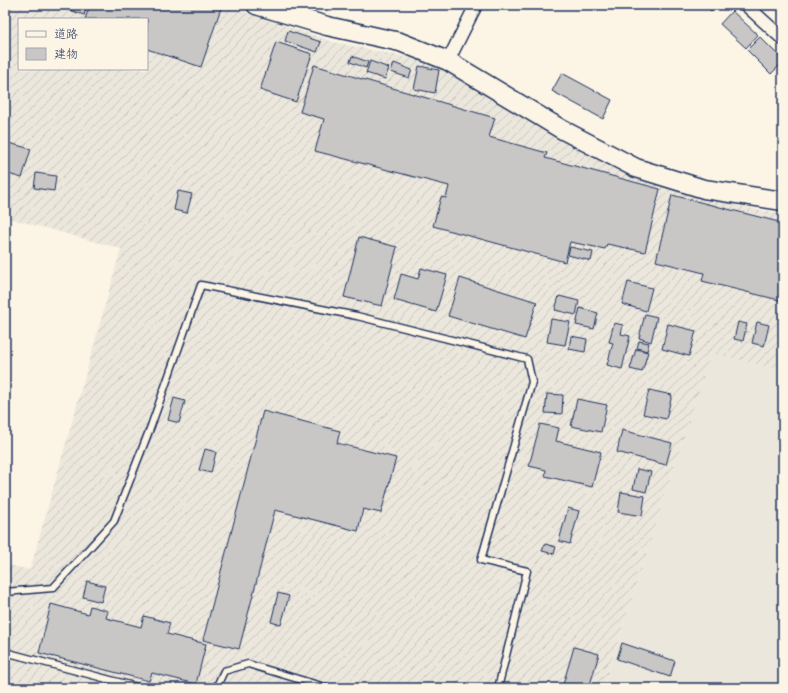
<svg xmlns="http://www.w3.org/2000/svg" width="788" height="693" viewBox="0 0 788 693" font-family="Pangolin,'Klee One',sans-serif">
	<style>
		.built { fill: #ece7dc }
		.industrial { fill: url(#industrial-furrows); fill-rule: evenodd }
		.building { fill: #c8c7c6; stroke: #1b2f5e }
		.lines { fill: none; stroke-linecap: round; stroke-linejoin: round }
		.lane-casing { stroke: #1b2f5e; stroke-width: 9 }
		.street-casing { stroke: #1b2f5e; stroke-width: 15 }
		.secondary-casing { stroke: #1b2f5e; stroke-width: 21 }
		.lane { stroke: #fcf5e5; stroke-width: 6 }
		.street { stroke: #fcf5e5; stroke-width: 12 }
		.secondary { stroke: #fcf5e5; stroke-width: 18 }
	</style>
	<defs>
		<pattern id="industrial-furrows" width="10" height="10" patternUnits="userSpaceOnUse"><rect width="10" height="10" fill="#ece7dc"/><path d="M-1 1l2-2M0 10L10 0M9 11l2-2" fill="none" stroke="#cac6bf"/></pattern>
	</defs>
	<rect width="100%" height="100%" fill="#fcf5e5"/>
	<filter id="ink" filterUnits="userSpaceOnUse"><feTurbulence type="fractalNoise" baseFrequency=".025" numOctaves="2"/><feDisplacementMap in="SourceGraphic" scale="8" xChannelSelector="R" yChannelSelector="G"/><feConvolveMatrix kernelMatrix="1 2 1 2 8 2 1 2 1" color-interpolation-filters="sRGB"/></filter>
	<g filter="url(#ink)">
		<path class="built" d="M711,352L783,371V688H603Z"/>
		<path class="industrial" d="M5,5H229L250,14L334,42L434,63L636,178L695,196L759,210L783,213V371L711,353L603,688H5V564L30,570L121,249L5,217ZM19,19H147V69H19Z"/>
		<path class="building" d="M55,5H87L84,15Z
			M90,5H212L221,8L201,67L147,49V19H85Z
			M705,5H716L711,11Z
			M732,11L758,35L746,48L720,24Z
			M288,31L321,42L317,52L285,41Z
			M760,37L783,60V62L771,74L747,50Z
			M276,42L312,54L296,102L260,90Z
			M352,56L368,62L366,68L350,62Z
			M370,61L389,68L385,79L366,73Z
			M394,63L412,70L409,78L391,72Z
			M314,65L495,118L489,137L547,153L545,158L660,189L645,252L607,244L605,249L570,242L565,262L433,226L441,197L446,198L449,186L315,151L324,119L300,112Z
			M419,66L439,70L435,93L414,89Z
			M562,73L612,100L603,119L552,91Z
			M5,142L31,149L22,178L5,173Z
			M36,173L56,176L54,191L34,188Z
			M178,191L192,194L187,213L174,210Z
			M672,195L783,223V301L702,281L704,273L656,261Z
			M359,237L397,247L382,306L344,297Z
			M570,247L593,252L591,261L568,255Z
			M421,268L447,275L436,312L394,300L401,274L418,279Z
			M460,278L537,302L525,339L448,316Z
			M628,282L652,288L646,311L622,304Z
			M559,296L579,301L576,315L555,310Z
			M580,308L598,313L594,329L576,325Z
			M645,314L657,317L651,342L639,338Z
			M551,319L570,322L565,345L547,342Z
			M738,322L747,324L743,341L734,339Z
			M757,322L769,325L764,346L752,343Z
			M614,323L623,325L621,334L630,336L622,369L607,365L613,343L609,342Z
			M668,324L696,331L689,356L662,349Z
			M571,336L587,339L585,352L569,349Z
			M639,341L649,343L647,351L637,348Z
			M636,349L648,352L642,372L630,369Z
			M649,390L672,395L666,419L643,414Z
			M547,394L563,395L562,414L545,413Z
			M174,398L185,401L179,423L168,420Z
			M577,399L607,405L601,432L571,426Z
			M263,411L340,431L337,443L396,458L381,513L363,509L358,531L275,510L239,649L203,640Z
			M540,424L559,428L556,441L601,452L592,487L545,476L546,470L529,466Z
			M622,430L672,443L666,465L617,452Z
			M205,449L216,452L211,473L199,470Z
			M637,469L651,472L646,492L633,489Z
			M621,492L645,496L642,516L618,512Z
			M568,508L579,511L570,544L559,541Z
			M545,544L556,547L554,554L542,551Z
			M87,581L105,586L101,602L83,597Z
			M278,593L289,596L281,625L271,622Z
			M51,604L88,614L90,606L108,611L106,618L141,627L144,616L170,623L167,634L206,644L196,684L152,673L149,681L39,653Z
			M622,643L675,661L670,677L617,659Z
			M574,647L599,654L589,688H562Z"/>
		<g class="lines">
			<defs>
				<path id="lane" d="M5,592L53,588L114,521L151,426L201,285L357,316L527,359L532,382L481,560L527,571L498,688
					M5,652L141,688
					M216,688L224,671L248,664L328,688"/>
				<path id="street" d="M746,5L783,39
					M448,61L476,5"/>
				<path id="secondary" d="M256,5L327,26L400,42L448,61L561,129L636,168L704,189L783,201"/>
			</defs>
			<use href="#lane" class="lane-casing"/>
			<use href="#street" class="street-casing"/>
			<use href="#secondary" class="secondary-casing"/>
			<use href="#lane" class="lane"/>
			<use href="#street" class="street"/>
			<use href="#secondary" class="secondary"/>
		</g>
	</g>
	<rect width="788" height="693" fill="none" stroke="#fcf5e5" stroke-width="20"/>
	<rect x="10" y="10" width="768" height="673" fill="none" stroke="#1b2f5e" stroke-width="1.5" filter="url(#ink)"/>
	<rect x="18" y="18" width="130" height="52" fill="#fcf5e5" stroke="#a2a6af"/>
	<rect x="26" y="31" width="20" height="6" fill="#fcf5e5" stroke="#a2a6af"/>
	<text x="54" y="38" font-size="12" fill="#1b2f5e">道路</text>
	<rect x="26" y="48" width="20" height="12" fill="#c8c7c6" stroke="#a2a6af"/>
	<text x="54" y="58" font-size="12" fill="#1b2f5e">建物</text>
</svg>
